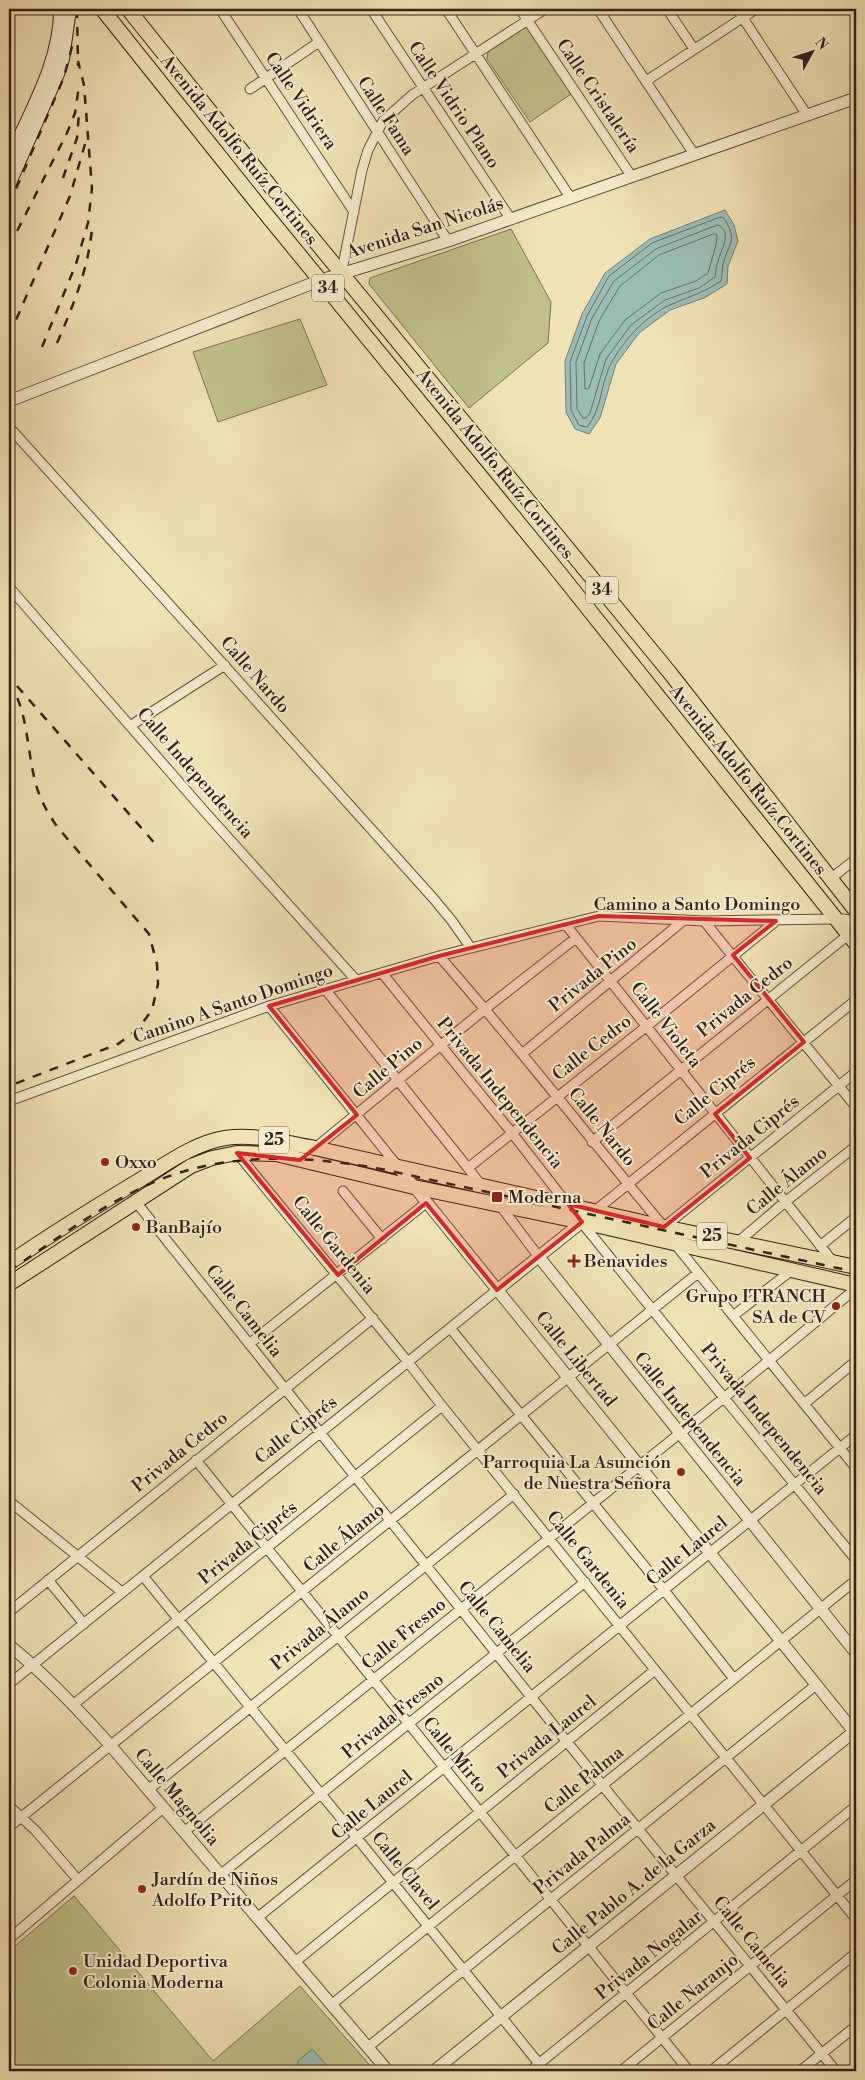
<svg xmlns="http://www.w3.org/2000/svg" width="865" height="2080" viewBox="0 0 865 2080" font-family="'Libre Bodoni',serif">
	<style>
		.green { fill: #c0c189; stroke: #787152 }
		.water { fill: #9bbdb4; stroke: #707f77 }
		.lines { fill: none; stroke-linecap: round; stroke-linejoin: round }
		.shore { stroke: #666f68; stroke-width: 1 }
		.minor-casing { stroke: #605142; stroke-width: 11 }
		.tertiary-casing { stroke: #605142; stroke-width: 13 }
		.secondary-casing { stroke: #30211b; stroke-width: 14 }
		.primary-casing { stroke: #30211b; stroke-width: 16 }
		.minor { stroke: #f5eccf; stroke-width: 9 }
		.tertiary { stroke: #f5eccf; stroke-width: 11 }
		.secondary { stroke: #f5eccf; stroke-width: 12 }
		.primary { stroke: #f0e2b5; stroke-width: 14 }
		.rail { stroke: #30211b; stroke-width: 2.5; stroke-dasharray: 9 9; stroke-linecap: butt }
		.marked { fill: #d62828; fill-opacity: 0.2; stroke: #d62828; stroke-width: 4; stroke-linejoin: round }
		.poi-dot { fill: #8f2418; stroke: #f5eccf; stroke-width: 2 }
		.labels { text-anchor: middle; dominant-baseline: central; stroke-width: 4; stroke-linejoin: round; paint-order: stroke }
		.shield { fill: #f5eccf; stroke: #6b5e51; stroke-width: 1 }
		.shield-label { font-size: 16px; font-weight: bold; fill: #30211b }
		.street-label { font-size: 18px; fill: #30211b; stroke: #f5eccf }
		.poi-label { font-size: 18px; fill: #30211b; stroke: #f5eccf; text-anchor: start }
	</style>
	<rect width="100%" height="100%" fill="#f0e2b5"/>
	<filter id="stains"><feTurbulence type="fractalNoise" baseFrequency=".004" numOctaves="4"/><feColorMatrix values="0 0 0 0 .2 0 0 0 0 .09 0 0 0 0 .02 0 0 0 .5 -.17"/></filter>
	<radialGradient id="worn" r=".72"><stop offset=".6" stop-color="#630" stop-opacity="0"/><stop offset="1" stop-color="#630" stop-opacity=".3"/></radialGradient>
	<path class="green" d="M524,27L531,29L574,92L530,122L487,59L488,52Z
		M511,229L551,302L548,343L469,408L369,284L370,278Z
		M300,319L327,385L218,422L193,352Z
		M74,1896L213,2061L300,1986L375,2071H9V1951Z"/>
	<path class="water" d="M725,210L734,225L738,241L728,266L727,284L704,298L670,310L639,333L616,364L600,418L589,434L575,429L566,412L565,361L582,314L605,273L650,239Z
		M312,2049L332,2071H306L297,2062Z"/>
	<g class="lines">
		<path class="shore" d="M721,217L724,218C738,241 729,242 723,264C722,270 722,276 721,281C705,292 688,297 670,305C647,315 625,339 613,360C600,381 603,408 587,427L579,425L571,410L570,362L587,316L609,276L652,243Z
			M718,225C733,231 721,250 718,261C716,266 716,272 715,277L699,288L665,300L631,325L606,359L590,413L586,418H583L577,409L576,362L592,318L614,281L656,249Z
			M714,234L717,235C718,241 710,265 708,273L696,281L661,293L625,320L600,354L589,388L585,389L584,363L599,321L620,286L659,255Z"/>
		<defs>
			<path id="minor" d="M220,9L354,212
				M298,9L448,241
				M371,9L510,218
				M446,9L570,197
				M520,9L632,177
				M598,9L694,154
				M667,9L694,49
				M737,9L807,115
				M646,81L756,9
				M250,89L319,42
				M341,275L362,170L368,150L383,121L412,95L545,9
				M9,427C151,584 292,740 433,898L452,921L471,948
				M9,587L205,812L356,980
				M130,726L225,665
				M830,879L856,859
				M704,921L856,1107
				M566,925L834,1263
				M439,956C517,1044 588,1137 664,1227L856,1072
				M382,973L512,1133L568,1205
				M325,989L468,1168
				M269,1006L399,1168
				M522,1054L684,920
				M9,1101L269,1006L439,956L599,916L704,921L836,919
				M592,1142L848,935
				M315,1148L485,1009L576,938
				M237,1153L408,1362L442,1406L856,1919
				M481,1185L468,1168L647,1026L776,921
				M343,1191L382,1239
				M136,1202L567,1742L836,2071
				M499,1204L539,1257
				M596,1210L856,1000
				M582,1223L856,1560
				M738,1242L785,1202L856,1146
				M675,1244L856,1468
				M820,1246L856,1217
				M733,1316L792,1270
				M450,1328L664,1590L734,1679
				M249,1344L426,1203
				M804,1404L856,1361
				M196,1460L689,2071
				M9,1501L122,1592
				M143,1576L357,1838L545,2071
				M48,1580L84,1624
				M9,1612L373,1318
				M9,1684L497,1290
				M74,1704L442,1406
				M148,1790L514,1494
				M9,1806L36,1831L78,1880
				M9,1827L698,1273
				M184,1832L725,1397L854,1290
				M220,1875L585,1582
				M257,1918L856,1435
				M9,1939L163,1808
				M295,1962L655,1670
				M331,2005L856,1580
				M368,2047L816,1685
				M530,2071L856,1806
				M621,2071L856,1880
				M711,2071L856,1953
				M800,2071L856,2026"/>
			<path id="tertiary" d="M9,401L321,280L448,241L856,98
				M836,919L856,922
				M399,1168L856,1734
				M539,1257L856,1653
				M497,1290L582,1222
				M9,1645C46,1675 78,1709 110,1745L388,2071
				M434,2071L856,1730"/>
			<path id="secondary" d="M9,160C29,113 61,61 60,9
				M9,185L58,74L63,59L70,9"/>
			<path id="primary" d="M102,9L261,208L554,566L856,944
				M128,9L278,196L670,673L856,911
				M9,1263C53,1233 98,1205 143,1178C169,1162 195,1143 225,1138C255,1133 285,1143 315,1148L664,1227L856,1267
				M9,1284L191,1166L212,1158L237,1153L276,1154L414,1187L582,1222L856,1285"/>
		</defs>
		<use href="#minor" class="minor-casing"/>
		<use href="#tertiary" class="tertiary-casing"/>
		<use href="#secondary" class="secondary-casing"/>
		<use href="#primary" class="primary-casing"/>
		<use href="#minor" class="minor"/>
		<use href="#tertiary" class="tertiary"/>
		<use href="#secondary" class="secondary"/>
		<use href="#primary" class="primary"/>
		<path class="rail" d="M77,9L78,66
			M63,178L77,138L79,113
			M9,205L64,77L74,39
			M9,247L67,133L75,113L79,86
			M9,336L70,196L85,144
			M57,343C73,306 88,270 92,229
			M42,347L76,264L88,223L92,188L84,85L78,61
			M9,682C30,714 26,755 38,791C43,805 50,817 59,829L149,934L157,964L158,984L152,1010L138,1029L118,1044L9,1086
			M17,686L158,847
			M9,1271C51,1243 92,1212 137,1190C213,1151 299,1154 381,1169L856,1272"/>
	</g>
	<path class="marked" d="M599,916L776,921L733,955L804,1042L715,1114L750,1158L664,1227L568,1204L582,1222L497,1290L426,1203L338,1275L237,1153L300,1160L357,1115L269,1006L439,956Z"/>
	<g class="poi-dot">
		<circle cx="105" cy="1162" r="5"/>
		<rect x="491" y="1191" width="12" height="12" rx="2.5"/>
		<circle cx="136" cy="1227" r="5"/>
		<path d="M571.5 1253.5h5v5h5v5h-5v5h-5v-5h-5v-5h5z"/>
		<circle cx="836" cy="1306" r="5"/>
		<circle cx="681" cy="1472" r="5"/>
		<circle cx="142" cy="1889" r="5"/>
		<circle cx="73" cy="1971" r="5"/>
	</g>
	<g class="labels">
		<g class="shield">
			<rect x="312" y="274.5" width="32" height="27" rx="4"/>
			<rect x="586" y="576.5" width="32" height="27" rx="4"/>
			<rect x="259" y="1126.5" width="30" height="27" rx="4"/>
			<rect x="697" y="1222.5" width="30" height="27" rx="4"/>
		</g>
		<g class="shield-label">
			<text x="328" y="288">34</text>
			<text x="602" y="590">34</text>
			<text x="274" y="1140">25</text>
			<text x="712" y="1236">25</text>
		</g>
		<g class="street-label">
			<text transform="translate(598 96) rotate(56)">Calle Cristalería</text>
			<text transform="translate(301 101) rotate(56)">Calle Vidriera</text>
			<text transform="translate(454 105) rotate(56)">Calle Vidrio Plano</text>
			<text transform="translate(386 116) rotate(57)">Calle Fama</text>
			<text transform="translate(239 150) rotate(51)">Avenida Adolfo Ruíz Cortines</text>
			<text transform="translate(425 228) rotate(-18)">Avenida San Nicolás</text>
			<text transform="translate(495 464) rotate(51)">Avenida Adolfo Ruíz Cortines</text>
			<text transform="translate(255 675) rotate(49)">Calle Nardo</text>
			<text transform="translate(195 773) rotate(49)">Calle Independencia</text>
			<text transform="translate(748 780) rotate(51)">Avenida Adolfo Ruíz Cortines</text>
			<text x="697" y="904">Camino a Santo Domingo</text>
			<text transform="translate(593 975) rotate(-39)">Privada Pino</text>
			<text transform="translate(745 997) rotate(-39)">Privada Cedro</text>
			<text transform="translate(233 1004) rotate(-19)">Camino A Santo Domingo</text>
			<text transform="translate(666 1025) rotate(52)">Calle Violeta</text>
			<text transform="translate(592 1048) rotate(-38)">Calle Cedro</text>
			<text transform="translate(388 1068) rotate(-40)">Calle Pino</text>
			<text transform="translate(715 1091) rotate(-39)">Calle Ciprés</text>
			<text transform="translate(500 1093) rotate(51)">Privada Independencia</text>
			<text transform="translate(602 1127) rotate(51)">Calle Nardo</text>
			<text transform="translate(750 1137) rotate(-39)">Privada Ciprés</text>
			<text transform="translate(787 1181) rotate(-39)">Calle Álamo</text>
			<text transform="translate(334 1245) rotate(51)">Calle Gardenia</text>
			<text transform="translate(244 1311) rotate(52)">Calle Camelia</text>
			<text transform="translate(576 1359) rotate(51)">Calle Libertad</text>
			<text transform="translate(690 1419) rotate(51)">Calle Independencia</text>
			<text transform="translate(764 1419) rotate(51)">Privada Independencia</text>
			<text transform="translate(296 1430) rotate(-38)">Calle Ciprés</text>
			<text transform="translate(180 1452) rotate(-39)">Privada Cedro</text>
			<text transform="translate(344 1538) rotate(-39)">Calle Álamo</text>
			<text transform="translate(248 1543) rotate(-39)">Privada Ciprés</text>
			<text transform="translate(687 1551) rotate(-39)">Calle Laurel</text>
			<text transform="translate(588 1560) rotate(51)">Calle Gardenia</text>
			<text transform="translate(497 1627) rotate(51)">Calle Camelia</text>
			<text transform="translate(320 1629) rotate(-39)">Privada Álamo</text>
			<text transform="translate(404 1634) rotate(-39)">Calle Fresno</text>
			<text transform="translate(393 1716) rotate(-39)">Privada Fresno</text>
			<text transform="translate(547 1737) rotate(-39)">Privada Laurel</text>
			<text transform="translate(455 1755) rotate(51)">Calle Mirto</text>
			<text transform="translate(584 1780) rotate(-39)">Calle Palma</text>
			<text transform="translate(177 1797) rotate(50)">Calle Magnolia</text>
			<text transform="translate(372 1805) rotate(-39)">Calle Laurel</text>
			<text transform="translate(582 1854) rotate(-39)">Privada Palma</text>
			<text transform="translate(405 1871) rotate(51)">Calle Clavel</text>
			<text transform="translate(634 1887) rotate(-39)">Calle Pablo A. de la Garza</text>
			<text transform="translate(752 1942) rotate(51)">Calle Camelia</text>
			<text transform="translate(649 1955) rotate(-39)">Privada Nogalar</text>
			<text transform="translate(693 1992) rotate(-39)">Calle Naranjo</text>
		</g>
		<g class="poi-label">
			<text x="115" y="1162">Oxxo</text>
			<text x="508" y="1197">Moderna</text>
			<text x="146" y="1227">BanBajío</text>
			<text x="584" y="1261">Benavides</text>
			<text x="826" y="1296" text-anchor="end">Grupo ITRANCH<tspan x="826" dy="21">SA de CV</tspan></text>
			<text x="671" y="1462" text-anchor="end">Parroquia La Asunción<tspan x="671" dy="21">de Nuestra Señora</tspan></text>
			<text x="152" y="1879">Jardín de Niños<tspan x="152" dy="21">Adolfo Prito</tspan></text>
			<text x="83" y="1961">Unidad Deportiva<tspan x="83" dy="21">Colonia Moderna</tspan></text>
		</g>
	</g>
	<rect width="865" height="2080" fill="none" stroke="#f0e2b5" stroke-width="30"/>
	<rect x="10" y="10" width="845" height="2060" fill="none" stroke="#30211b" stroke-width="2.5"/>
	<rect x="15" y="15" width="835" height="2050" fill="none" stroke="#30211b"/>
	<g transform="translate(812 52) rotate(50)" stroke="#f5eccf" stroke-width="4" paint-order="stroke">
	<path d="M0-4L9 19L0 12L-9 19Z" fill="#30211b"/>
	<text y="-8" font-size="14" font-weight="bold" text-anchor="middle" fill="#30211b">N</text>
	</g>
	<rect width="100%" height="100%" filter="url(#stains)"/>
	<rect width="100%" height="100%" fill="url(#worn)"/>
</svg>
